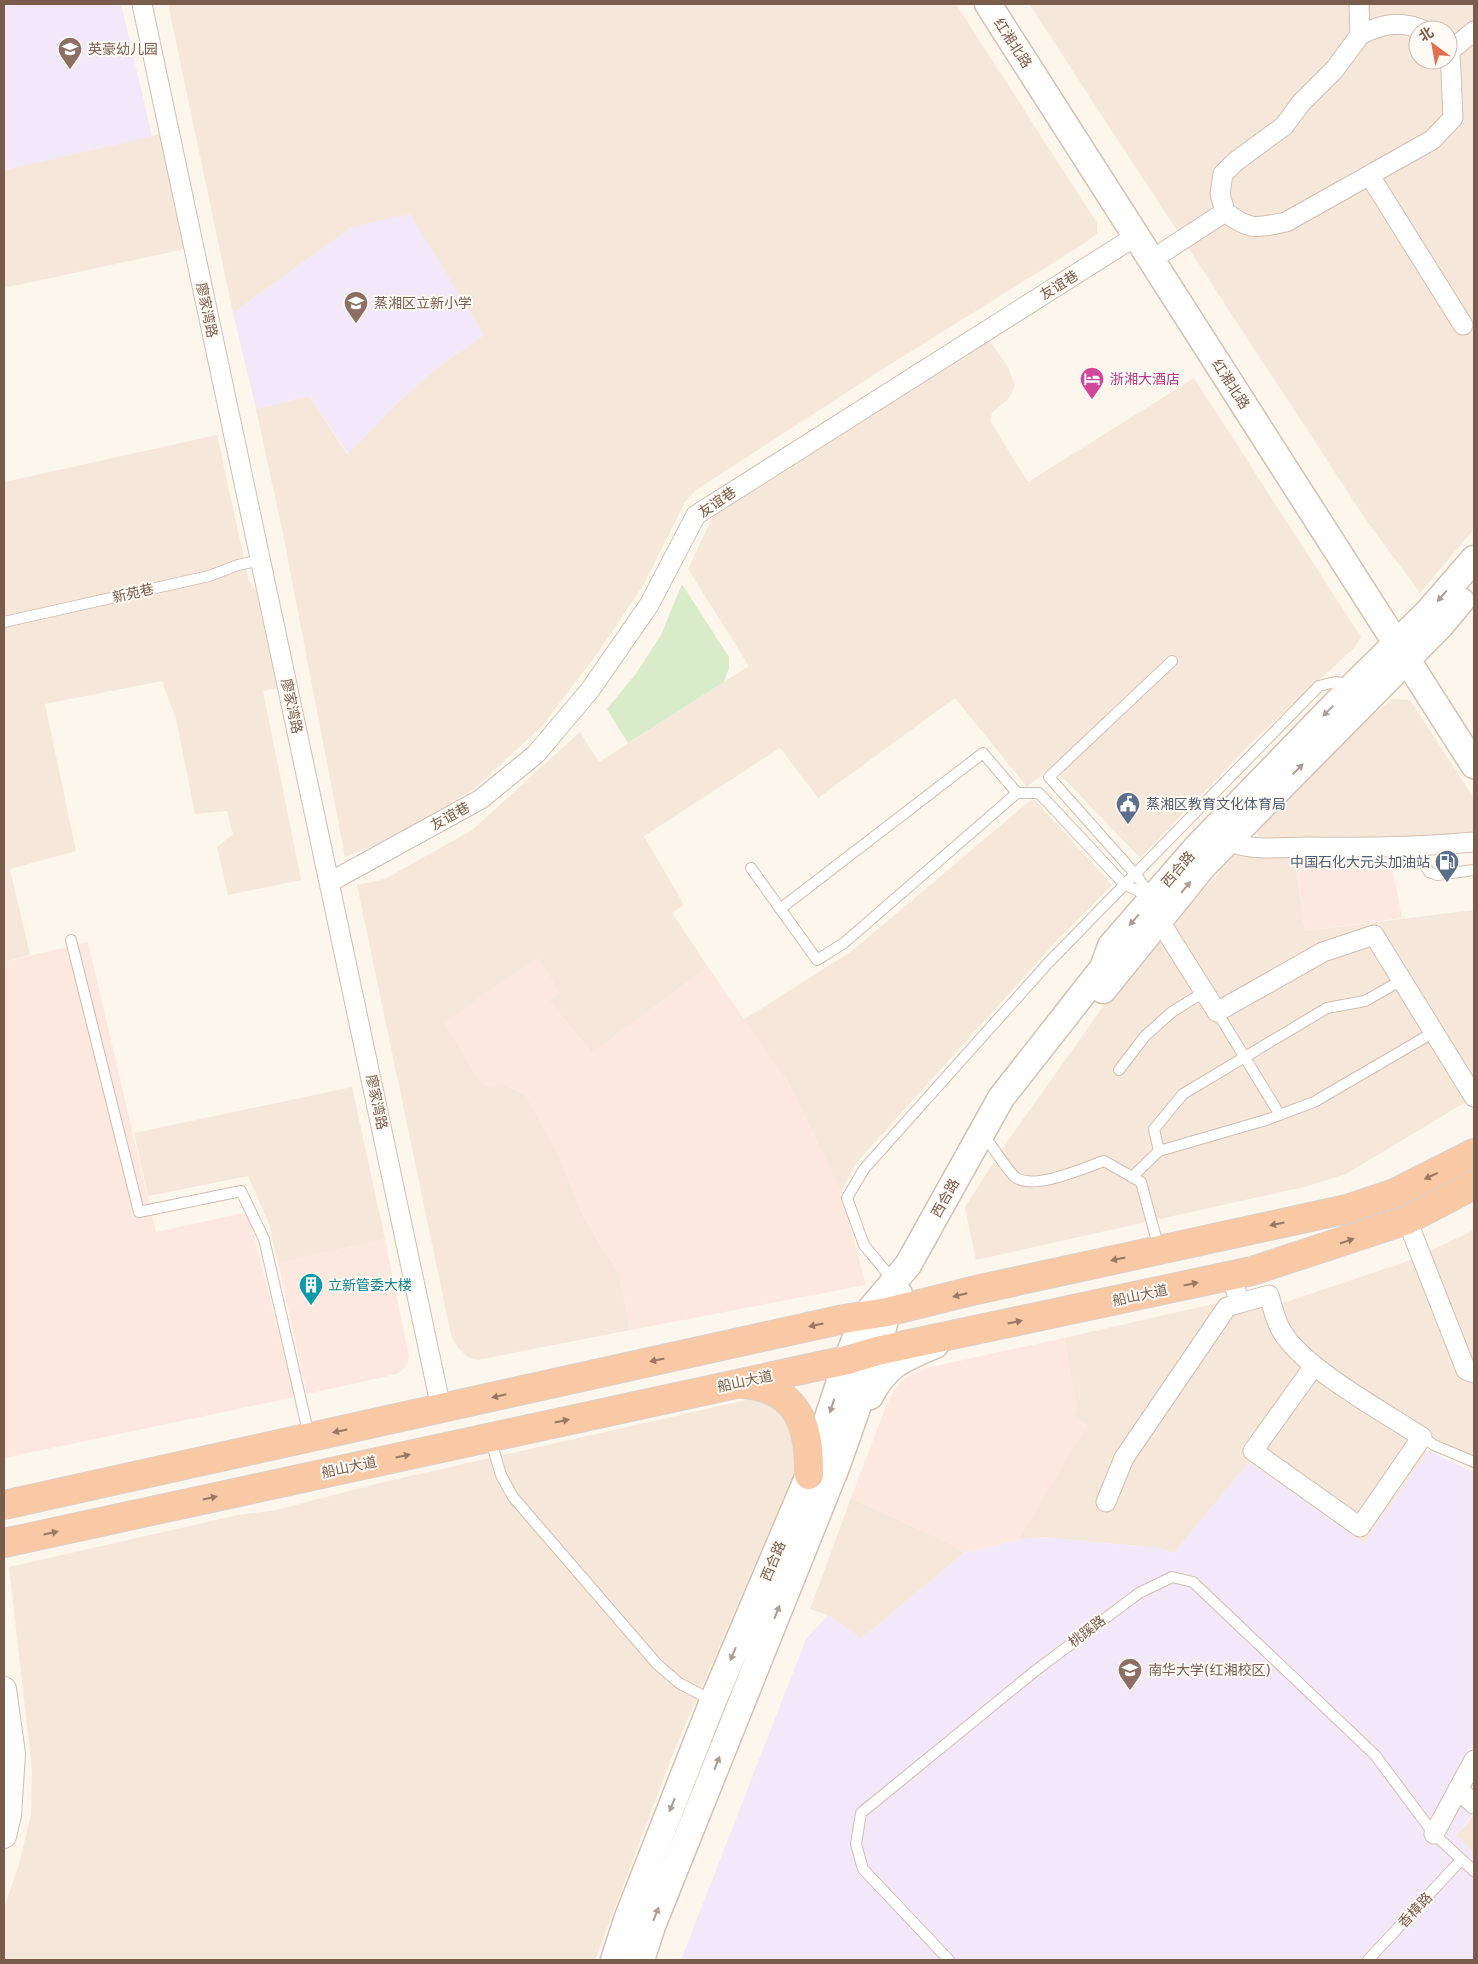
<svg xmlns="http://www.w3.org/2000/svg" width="1478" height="1964" viewBox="0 0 1478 1964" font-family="'DejaVu Sans','Noto Sans SC',sans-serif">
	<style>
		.residential { fill: #f5e8da; fill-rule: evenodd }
		.commercial { fill: #fde8e0 }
		.education { fill: #f3e8fa }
		.green { fill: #d8ecc9 }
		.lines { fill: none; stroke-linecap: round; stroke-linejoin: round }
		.service-casing { stroke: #d1beb0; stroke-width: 12 }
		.minor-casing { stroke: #d1beb0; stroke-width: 21 }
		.tertiary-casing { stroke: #d1beb0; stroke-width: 26 }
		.secondary-casing { stroke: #d6c0b0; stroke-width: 29 }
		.trunk-casing { stroke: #dad1cd; stroke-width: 30 }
		.service { stroke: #fff; stroke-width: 10 }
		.minor { stroke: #fff; stroke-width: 19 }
		.tertiary { stroke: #fff; stroke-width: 24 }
		.secondary { stroke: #fff; stroke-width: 26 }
		.trunk { stroke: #f9c8a4; stroke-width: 28 }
		.oneway { fill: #af9d94 }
		.oneway2 { fill: #9a7763 }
		.labels { text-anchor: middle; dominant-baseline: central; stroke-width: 4; stroke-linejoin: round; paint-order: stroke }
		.street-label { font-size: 14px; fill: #7a5c4d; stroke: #fffaf3 }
		.education-label { font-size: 14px; fill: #785e54; stroke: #fffaf3; text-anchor: start }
		.hotel-label { font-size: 14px; fill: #b23c85; stroke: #fffaf3; text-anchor: start }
		.service-label { font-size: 14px; fill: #4e5e75; stroke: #fffaf3; text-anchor: start }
		.culture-label { font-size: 14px; fill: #0d838f; stroke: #fffaf3; text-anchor: start }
	</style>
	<rect width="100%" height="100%" fill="#fdf6ec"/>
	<path class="residential" d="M168,4H956L1097,223V233L1088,241L886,367L696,490L685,502L644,584L597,654L541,727L475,788L396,837L345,857L283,534L256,409L309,396L347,454L399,401L439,366L484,335L352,227L233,313Z
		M1029,4H1474V529L1420,593L1364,517ZM1418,30H1448V60H1418Z
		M160,134L185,249L4,288V170Z
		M990,341L1008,367L1015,386L1009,398L992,413L990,421L1028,482L1194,378L1361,637L1353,649L1254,740L1140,858L1052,766L1027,787L955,698L818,798L780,748L644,836L684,905L672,913L708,967L592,1053L549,1001L444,1022L483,1086L504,1085L526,1095L559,1156L585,1220L619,1273L630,1330L478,1360L468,1357L458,1348L451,1335L357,885L385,879L472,830L580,732L599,762L749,666L688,569L713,516Z
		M217,435L249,581L256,591L277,688L263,691L301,880L228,895L217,847L233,834L227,811L195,814L176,719L162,681L45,704L76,851L10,869L30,955L4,962V482Z
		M1392,699L1410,700L1474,798V835L1402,842L1262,840L1256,831L1349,735Z
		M1033,798L1112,885L1052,946L856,1163L841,1192L789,1084L743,1020L852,951Z
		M1237,852L1294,853L1305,931L1474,910V1097L1346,1174L1304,1187L976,1260L965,1207L1007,1142L1117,987Z
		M352,1087L385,1239L278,1263L268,1221L248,1176L148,1196L134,1133Z
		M1474,1230V1457L1433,1438L1365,1395L1299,1344L1277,1305L1414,1259Z
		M1261,1293L1312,1373L1428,1451L1364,1543L1249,1462L1174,1553L1159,1548L1041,1537L1018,1540L1086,1425L1073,1415L1077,1408L1064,1338Z
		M759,1397L779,1405L800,1449L795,1471L674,1751L595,1960H4V1908L19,1864L31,1814L32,1770L9,1567L238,1515L276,1510L384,1482Z
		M851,1498L945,1541L964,1553L861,1639L828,1615L810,1609Z
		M1474,1815V1854L1456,1835Z"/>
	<path class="commercial" d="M1390,856L1402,918L1305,931L1296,864Z
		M88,942L156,1232L248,1212L295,1397L4,1458V962Z
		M538,958L560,993L549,1001L592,1053L708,967L789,1084L841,1192L866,1285L630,1330L619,1273L585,1220L559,1156L526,1095L504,1085L483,1086L444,1022Z
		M385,1239L409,1357L405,1368L397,1374L307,1394L278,1263Z
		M1064,1338L1077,1408L1073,1415L1087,1425L1018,1540L964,1553L945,1541L851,1498L886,1406L895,1389L904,1379L922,1369Z"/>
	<path class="education" d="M4,4H121L152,136L4,170Z
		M410,214L484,335L439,366L399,401L348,454L309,396L256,409L233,313L352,227Z
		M1428,1451L1474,1472V1742L1449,1789L1474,1813L1456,1835L1474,1854V1960H681L806,1639L828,1615L861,1639L964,1553L1018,1540L1041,1537L1159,1548L1174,1553L1249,1462L1364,1543Z"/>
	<path class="green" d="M682,584L729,657V668L724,682L628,743L607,709L635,675L661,635Z"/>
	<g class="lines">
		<defs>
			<path id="service" d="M4,622L209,576L238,565L261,560
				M1415,847L1429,872L1437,875L1474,870
				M751,868L817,960L844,943L1017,793H1039L1124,884L1152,898
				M1152,897L1136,875L1049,777L1172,661
				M780,909L983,753L1017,793
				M71,940L139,1212L241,1191L264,1239L309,1436
				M1217,1012L1280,1115
				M1119,1070L1145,1036L1172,1012L1204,992
				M990,1144C998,1154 1005,1167 1014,1176C1031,1192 1084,1168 1104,1161L1141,1182L1159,1249
				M1159,1151L1154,1129L1183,1094L1327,1008L1365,1001L1402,980
				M1132,1177L1159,1151L1266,1120L1314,1102L1434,1032
				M893,1280L864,1245L847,1198L864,1169L1049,962L1319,686L1335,682L1351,684
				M1422,1437L1434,1445L1474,1462
				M490,1438L501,1475L513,1497L657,1664L679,1683L713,1701
				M949,1960L863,1869L856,1844L861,1813L1035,1671L1139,1593L1172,1577L1193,1582L1375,1755L1434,1834L1474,1871
				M1368,1960L1461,1860"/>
			<path id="minor" d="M142,4L441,1408
				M1360,35C1382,24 1400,20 1423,30
				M1370,176L1463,325
				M1225,212C1251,231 1255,228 1286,222L1432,140L1453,118L1450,51L1474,31
				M1165,251L1225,212L1220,194L1223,174L1235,162L1284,126L1301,103L1335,69L1360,35L1359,4
				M1219,836C1243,853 1281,847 1309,847C1365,848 1419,847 1474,842
				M330,882L481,799L536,754L590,690L649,605L696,515L1136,236
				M1159,920L1217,1012L1323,952L1374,935L1474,1097
				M1407,1220L1466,1370L1474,1373
				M1231,1276L1240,1303L1269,1295C1272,1306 1275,1318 1280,1328C1299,1366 1384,1412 1422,1437L1360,1527L1253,1451L1314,1366
				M1106,1502L1124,1458L1227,1307L1240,1303
				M1458,1789L1474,1804
				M1434,1834L1474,1760"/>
			<path id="tertiary" d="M4,1689L13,1754L9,1815L4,1836"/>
			<path id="secondary" d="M988,4L1474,765
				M1103,990L1205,864L1440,626L1461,601
				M870,1396C885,1365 904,1358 935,1345
				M614,1960L628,1917L713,1701L809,1475L847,1360L864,1317L908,1265L1001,1098L1103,968L1111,946L1197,847L1355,684L1429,611L1474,559
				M641,1960L652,1926L837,1465L877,1351L887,1312L899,1294"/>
			<path id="trunk" d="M743,1384C799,1388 810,1427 809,1475
				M4,1505L844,1319L887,1312L976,1290L1347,1209L1395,1193L1474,1153
				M4,1543L847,1360L877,1351L1252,1271L1407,1220L1474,1185"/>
		</defs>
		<use href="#service" class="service-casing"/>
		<use href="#minor" class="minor-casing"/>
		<use href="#tertiary" class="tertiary-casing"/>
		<use href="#secondary" class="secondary-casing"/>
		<use href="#trunk" class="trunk-casing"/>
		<use href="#service" class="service"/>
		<use href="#minor" class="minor"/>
		<use href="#tertiary" class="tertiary"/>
		<use href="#secondary" class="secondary"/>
		<use href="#trunk" class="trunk"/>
	</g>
	<defs><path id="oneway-solid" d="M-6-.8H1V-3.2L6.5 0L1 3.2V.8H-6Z" transform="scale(1.25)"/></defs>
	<g class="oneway">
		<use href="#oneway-solid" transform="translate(1442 596) rotate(131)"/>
		<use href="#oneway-solid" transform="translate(1328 711) rotate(134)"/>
		<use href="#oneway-solid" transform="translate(1298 769) rotate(-45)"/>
		<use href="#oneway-solid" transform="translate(1186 887) rotate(-50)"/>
		<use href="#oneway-solid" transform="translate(1134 920) rotate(131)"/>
		<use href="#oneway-solid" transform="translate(832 1406) rotate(108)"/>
		<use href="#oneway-solid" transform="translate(777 1612) rotate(-68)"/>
		<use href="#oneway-solid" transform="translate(733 1654) rotate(113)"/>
		<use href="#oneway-solid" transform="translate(717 1763) rotate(-68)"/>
		<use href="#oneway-solid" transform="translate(672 1805) rotate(112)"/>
		<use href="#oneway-solid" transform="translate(656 1914) rotate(-68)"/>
	</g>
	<g class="oneway2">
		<use href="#oneway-solid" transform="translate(1431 1176) rotate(155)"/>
		<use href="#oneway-solid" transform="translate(1277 1224) rotate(168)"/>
		<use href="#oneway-solid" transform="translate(1347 1241) rotate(-19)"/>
		<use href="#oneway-solid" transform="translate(1118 1259) rotate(168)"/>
		<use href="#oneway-solid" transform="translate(1191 1284) rotate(-12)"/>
		<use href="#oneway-solid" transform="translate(960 1295) rotate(166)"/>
		<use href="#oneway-solid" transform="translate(1015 1322) rotate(-12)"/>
		<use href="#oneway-solid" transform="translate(816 1325) rotate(168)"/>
		<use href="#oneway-solid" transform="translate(657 1360) rotate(168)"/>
		<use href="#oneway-solid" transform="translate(499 1396) rotate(167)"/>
		<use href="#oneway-solid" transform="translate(562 1421) rotate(-12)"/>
		<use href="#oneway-solid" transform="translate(340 1431) rotate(168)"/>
		<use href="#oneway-solid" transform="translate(403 1456) rotate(-12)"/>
		<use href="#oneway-solid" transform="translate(210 1498) rotate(-12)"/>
		<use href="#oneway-solid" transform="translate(51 1533) rotate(-12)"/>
	</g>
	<defs>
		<symbol id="school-pin" viewBox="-11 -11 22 30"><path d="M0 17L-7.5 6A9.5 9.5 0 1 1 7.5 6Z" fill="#8d6e63" stroke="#fffaf3"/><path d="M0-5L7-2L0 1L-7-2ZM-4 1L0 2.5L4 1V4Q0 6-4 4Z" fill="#fff"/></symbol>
		<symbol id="hotel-pin" viewBox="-11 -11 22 30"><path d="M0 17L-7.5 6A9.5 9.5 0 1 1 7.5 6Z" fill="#d1479c" stroke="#fffaf3"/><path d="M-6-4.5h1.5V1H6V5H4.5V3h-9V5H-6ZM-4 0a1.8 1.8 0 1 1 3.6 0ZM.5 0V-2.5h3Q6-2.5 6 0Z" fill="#fff"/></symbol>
		<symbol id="civic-pin" viewBox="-11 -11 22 30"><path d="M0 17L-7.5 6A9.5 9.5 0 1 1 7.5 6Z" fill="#5c6f8a" stroke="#fffaf3"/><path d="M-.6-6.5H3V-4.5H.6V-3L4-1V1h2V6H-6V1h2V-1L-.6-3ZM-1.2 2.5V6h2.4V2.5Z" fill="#fff"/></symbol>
		<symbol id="fuel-pin" viewBox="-11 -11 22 30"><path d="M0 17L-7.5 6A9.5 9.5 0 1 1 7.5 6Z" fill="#5c6f8a" stroke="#fffaf3"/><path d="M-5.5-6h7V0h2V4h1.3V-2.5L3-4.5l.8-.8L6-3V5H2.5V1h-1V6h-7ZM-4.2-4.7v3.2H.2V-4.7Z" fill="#fff"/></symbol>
		<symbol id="building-pin" viewBox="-11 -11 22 30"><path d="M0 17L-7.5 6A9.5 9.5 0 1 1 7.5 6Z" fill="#0f9aa8" stroke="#fffaf3"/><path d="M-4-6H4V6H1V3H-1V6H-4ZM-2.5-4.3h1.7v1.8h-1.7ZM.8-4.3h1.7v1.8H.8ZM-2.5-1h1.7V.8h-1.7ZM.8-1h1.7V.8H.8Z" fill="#fff"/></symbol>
		<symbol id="university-pin" viewBox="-11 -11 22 30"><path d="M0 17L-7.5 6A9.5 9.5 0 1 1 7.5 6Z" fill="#8d6e63" stroke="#fffaf3"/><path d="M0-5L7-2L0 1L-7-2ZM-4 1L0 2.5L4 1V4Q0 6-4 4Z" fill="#fff"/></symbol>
	</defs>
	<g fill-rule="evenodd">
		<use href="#school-pin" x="56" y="35" width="28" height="38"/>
		<use href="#school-pin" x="342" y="289" width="28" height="38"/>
		<use href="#hotel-pin" x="1078" y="365" width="28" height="38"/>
		<use href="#civic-pin" x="1114" y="790" width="28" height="38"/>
		<use href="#fuel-pin" x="1433" y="848" width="28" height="38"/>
		<use href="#building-pin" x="297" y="1271" width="28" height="38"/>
		<use href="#university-pin" x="1116" y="1656" width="28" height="38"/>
	</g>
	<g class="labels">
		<g class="street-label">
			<text transform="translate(1013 43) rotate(57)">红湘北路</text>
			<text transform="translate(1059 285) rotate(-32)">友谊巷</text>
			<text transform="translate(207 310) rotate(78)">廖家湾路</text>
			<text transform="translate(1231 384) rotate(57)">红湘北路</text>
			<text transform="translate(717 502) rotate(-34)">友谊巷</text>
			<text transform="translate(133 593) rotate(-13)">新苑巷</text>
			<text transform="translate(292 706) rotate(78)">廖家湾路</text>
			<text transform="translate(450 816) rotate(-29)">友谊巷</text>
			<text transform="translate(1178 869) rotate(-49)">西合路</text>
			<text transform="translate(377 1102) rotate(78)">廖家湾路</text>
			<text transform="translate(945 1198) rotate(-61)">西合路</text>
			<text transform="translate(1140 1295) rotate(-12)">船山大道</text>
			<text transform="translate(745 1381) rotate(-12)">船山大道</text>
			<text transform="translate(349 1467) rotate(-12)">船山大道</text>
			<text transform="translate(773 1561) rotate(-67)">西合路</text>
			<text transform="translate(1087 1631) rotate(-37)">桃蹊路</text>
			<text transform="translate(1415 1910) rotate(-47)">香樟路</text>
		</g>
		<g class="education-label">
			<text x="88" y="49">英豪幼儿园</text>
			<text x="374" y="303">蒸湘区立新小学</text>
			<text x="1148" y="1670">南华大学(红湘校区)</text>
		</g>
		<g class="hotel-label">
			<text x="1110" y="379">浙湘大酒店</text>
		</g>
		<g class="service-label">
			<text x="1146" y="804">蒸湘区教育文化体育局</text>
			<text x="1430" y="862" text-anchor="end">中国石化大元头加油站</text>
		</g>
		<g class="culture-label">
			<text x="328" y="1285">立新管委大楼</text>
		</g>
	</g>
	<rect width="1478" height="1964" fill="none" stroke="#7a5c4d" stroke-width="10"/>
	<g transform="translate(1433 45) rotate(328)"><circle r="24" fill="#fffaf3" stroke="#cabbb1"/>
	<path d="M0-4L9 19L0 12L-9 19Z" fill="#e76f51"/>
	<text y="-8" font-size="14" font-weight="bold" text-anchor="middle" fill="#7a5c4d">北</text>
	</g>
</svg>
